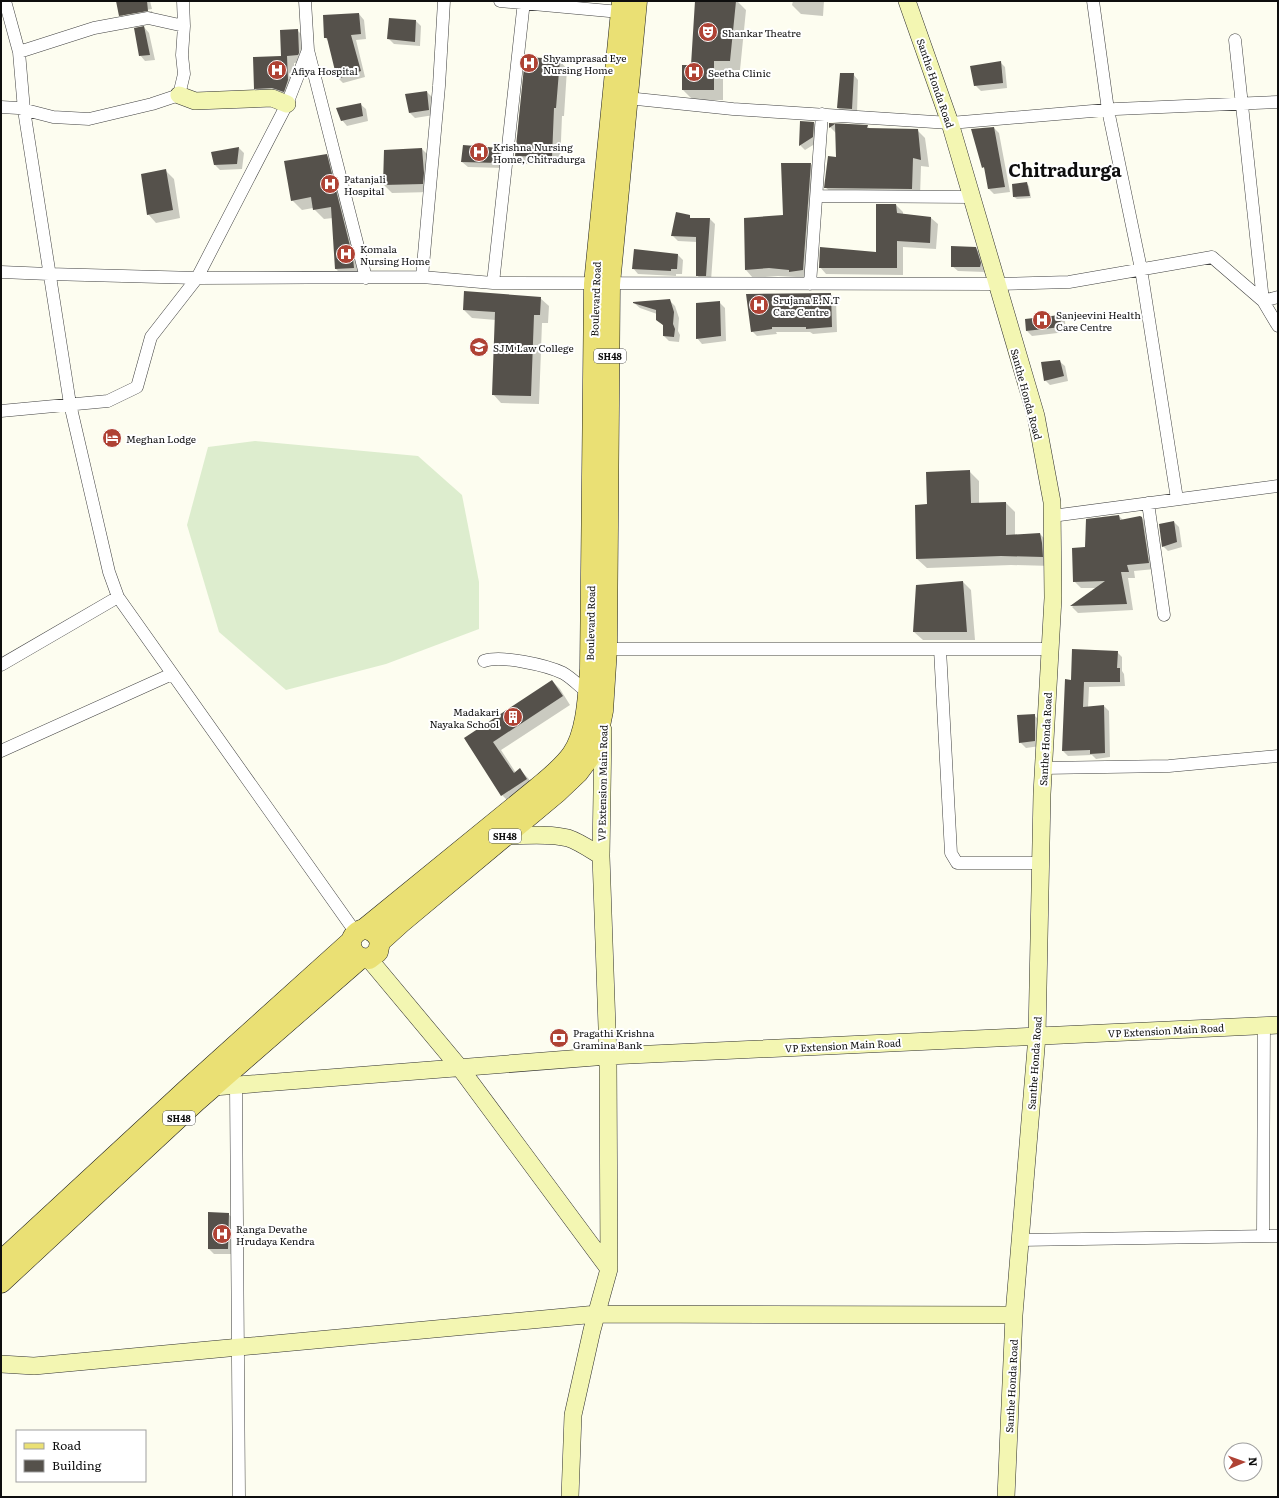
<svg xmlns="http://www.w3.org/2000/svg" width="1279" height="1498" viewBox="0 0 1279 1498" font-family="Literata,serif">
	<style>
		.pitch { fill: #ddedce }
		.shadow { fill: #0003 }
		.building { fill: #55514b }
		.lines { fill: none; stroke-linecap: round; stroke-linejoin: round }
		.street-casing { stroke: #414141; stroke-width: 13 }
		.secondary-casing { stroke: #303030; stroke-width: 18 }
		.primary-casing { stroke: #1f1f1f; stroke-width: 21 }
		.street { stroke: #fff; stroke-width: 12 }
		.secondary { stroke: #f3f6b2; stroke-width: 17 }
		.primary { stroke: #eae074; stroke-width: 20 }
		.labels { text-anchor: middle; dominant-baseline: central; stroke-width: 4; stroke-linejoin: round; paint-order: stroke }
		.shield { fill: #fff; stroke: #565656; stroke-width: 1 }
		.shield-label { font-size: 9px; font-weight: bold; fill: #0e0e0e }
		.poi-label { font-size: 10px; fill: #0e0e0e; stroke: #fff; text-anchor: start }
		.street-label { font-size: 10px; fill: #0e0e0e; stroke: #fff }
		.town-label { font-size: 18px; font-weight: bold; fill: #0e0e0e; stroke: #fff }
	</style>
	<rect width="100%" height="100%" fill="#fdfdf0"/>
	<path class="pitch" d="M255,441L418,456L462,495L479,582V629L386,664L286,690L219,632L187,525L208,447Z"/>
	<path class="shadow" d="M117,1H150L152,9L123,14V16L152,11L153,16L126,21L120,15Z
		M696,1H737L746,10L740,70L723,71V100H693L683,90L692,66Z
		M793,1H824L823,16L801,14L792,5Z
		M359,14L364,20L366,39L356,40L365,77L343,83L338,78L328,41L325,37Z
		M416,21L421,26L420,46L394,44L388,38Z
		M144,27L149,33L155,60L145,61L140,55Z
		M297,30L305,38V62L294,63L295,88L291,99L262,96L255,88L282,57Z
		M559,60L567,69L564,116H562L560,165L524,164L516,156Z
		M1000,62L1005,67L1007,88L981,91L975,85Z
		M853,74L858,80L857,114L843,113L838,108Z
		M427,92L432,97L434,115L415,118L410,113L406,95Z
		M360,104L366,109L368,121L347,126L342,120Z
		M814,123L819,128L818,142L805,150L800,145Z
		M830,124L867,126L870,129L917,130L925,138L929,167L921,166L920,197L834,195L825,187L837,158V134L830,127Z
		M994,128L999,133L1010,192L994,194L989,189L986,170L983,167Z
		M239,148L244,153L242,169L220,170L215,165Z
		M422,149L430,157L431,192L392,193L384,185Z
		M500,149L505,154L504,168L468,167L462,162Z
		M326,155L336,165L363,269L346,279L336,269L333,218L324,219L313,208L302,210L292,200Z
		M811,164L818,171L811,277L798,279L796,277L778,276L753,278L746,270L784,216Z
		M165,170L174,179L180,218L156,223L148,214Z
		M1026,183L1029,186L1031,198L1017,199L1014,197L1013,185Z
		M896,205L903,212V214L931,218L938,224L936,249L903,247V275L826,274L820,267L877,253Z
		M689,216L691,219H710L715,224L711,281H702L697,275V242L678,241L673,236Z
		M975,248L981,253L985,272L958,271L952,266Z
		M678,255L683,260L682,274H676V276L638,274L633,268Z
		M830,294L836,299L837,332L813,334L810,332H776L777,334L757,336L752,331Z
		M540,298L549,306L548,323H542L539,404L501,403L493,394L496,320L472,318L464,310Z
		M669,300L675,306L679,318L678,331L680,335L679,342L669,341L664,336V326L657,319V314L640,308L634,303Z
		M719,302L725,308L726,341L702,344L697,338Z
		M1059,316L1065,321L1066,332L1032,336L1027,331Z
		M1059,361L1065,366L1068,381L1050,385L1045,380Z
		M969,471L979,481V504L1006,503L1015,512V536L1040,534L1049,543L1052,566L1011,565L927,568L917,559L928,505Z
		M1119,516L1123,520L1142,518L1149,525L1155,569L1134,571L1135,578H1128L1133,610L1078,613L1072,607L1097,588H1081L1074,581L1086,548Z
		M1174,522L1179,527L1182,547L1168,551L1163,546Z
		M963,582L971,590L975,640H923L914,632Z
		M1117,652L1122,657V671L1124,674L1125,686L1089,687L1088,708L1104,706L1109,711L1110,757L1096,759L1092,755L1068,756L1063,751L1066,680L1072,681Z
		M552,681L560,689L570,705L501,750L516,773L520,770L528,778L534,787L510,803L502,795L465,739Z
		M1035,716L1040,721V746L1026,748L1020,742Z
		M228,1214L234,1219L233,1254H214L209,1249Z"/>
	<path class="building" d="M116,1H147L148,11L119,16Z
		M695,1H736L730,61H714V90H682V65H691Z
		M359,13L361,34L351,35L361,71L337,79L327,38H324L323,15Z
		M389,18L416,20L415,42L387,39Z
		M144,26L150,55L139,56L134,28Z
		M298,29L299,53L298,55L287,56L288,80L284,92L272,88L254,89L253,57L281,56L280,30Z
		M525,57L560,59L556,108H554L552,157L515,156Z
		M1001,61L1003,83L974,86L970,66Z
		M840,73H854L852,109L837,108Z
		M427,91L429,110L409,113L405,94Z
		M361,103L363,116L341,121L336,108Z
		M800,121L814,122L813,137L799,146Z
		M829,123L868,125L867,128L918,129L921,160L913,158L912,189L824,188L828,156L836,157L835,124L829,128Z
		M994,127L1005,187L988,189L984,167L982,168L971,129Z
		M463,145L500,148L499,163L461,162Z
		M239,147L237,164L214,165L211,152Z
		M422,148L424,173L423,184L383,185L384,150Z
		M327,154L353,258L354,268L335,269L331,207L313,210L311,197L291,201L284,161Z
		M781,163H811L803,270L789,272V270L769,268L745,270L744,218L783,215Z
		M166,169L173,210L147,215L141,174Z
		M1027,182L1030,196L1013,197L1012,184Z
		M876,204H896L897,213L931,217L930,243L897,241V268H819L820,247L876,252Z
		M676,212L690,215V218H710L706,276H696V237L671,236Z
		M951,246L976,247L981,263L980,267H951Z
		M634,249L678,254L677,269H671V271L632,269Z
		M464,291L541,297L540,315H534L531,396L492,395L495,312L463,310Z
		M831,293L832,327L806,329V327H772V329L751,332L746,294Z
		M670,299L674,312L673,324L675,329L674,337L663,336V325L656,320V310L633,303V302Z
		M720,301L721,336L696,339V303Z
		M1060,315L1061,327L1026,331L1025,319Z
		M1060,360L1064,376L1044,381L1041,362Z
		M970,470L971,503L1006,502V535L1040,533L1042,543L1043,557L1001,556L916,559L915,505L927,504L926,472Z
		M1119,515L1120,520L1140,516L1142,517L1149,563L1127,565L1129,572H1121L1127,604L1070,606L1105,581L1073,582L1072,548L1085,547L1086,519Z
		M1174,521L1177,542L1162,547L1159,524Z
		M963,581L967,632H913L916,585Z
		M1072,649L1118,651L1117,668H1120V682H1084L1083,707L1104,705L1105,753L1090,754V750L1062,751L1065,679L1071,680Z
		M552,680L563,696L493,742L514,773L520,768L527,779L501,796L464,738Z
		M1035,714V741L1019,743L1017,715Z
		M208,1212L229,1213L228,1249H208Z"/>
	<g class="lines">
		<defs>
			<path id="street" d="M5,1L19,52L24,110L70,404L109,572L118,597L356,933
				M500,1L620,12
				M1093,1L1108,110L1141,269L1177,499
				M1235,40L1263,301L1278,297
				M308,50L366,278
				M19,52L94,28L148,18L184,26
				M627,98L733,109L950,123L1116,109L1278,102
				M1,107L18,108L53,117L89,119L152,104L179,95L184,74L182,55L184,26L183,1
				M817,196L971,197
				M1,272L49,274L197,278L422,277L493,283L996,284L1069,282L1212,257L1263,301L1278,326
				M422,277L439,86L444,1
				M493,283L524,1
				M810,284L822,114
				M1,411L108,401L137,387L151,337L197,278L287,104L308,50L305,1
				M1148,503L1164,615
				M1052,516L1278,486
				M607,649H1050
				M940,649L951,853L957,863H1040
				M484,661C501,655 546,665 563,673C572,678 580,687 588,693
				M1,665L118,597
				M1,751L172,674
				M1043,768L1169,766L1278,756
				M236,1086L239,1497
				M1263,1235L1264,1025
				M1020,1240L1278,1236"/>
			<path id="secondary" d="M907,1L950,123L1036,416L1052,502L1053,598L1042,794L1037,1036L1014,1315L1006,1497
				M179,95L195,101L272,98L287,104
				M603,730L601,856L608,1056L1278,1025
				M505,836C525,836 548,833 568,838C580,842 591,850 601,856
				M369,959L460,1068L609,1269
				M209,1082L213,1087L608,1056L609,1269L592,1330L573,1415L570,1497
				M1,1364L34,1366L597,1314L1014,1315"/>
			<path id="primary" d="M364,929C373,930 377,934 380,942L378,952L369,959L358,957C347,948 349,933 364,929L537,788C549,778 563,767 572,754C587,732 588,695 590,669L594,284L622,1
				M380,942L401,923L558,792L578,773L590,757L598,736L603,711L607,649L610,284L637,1
				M1,1261L188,1088L351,941
				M1,1283L197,1101L360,959"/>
		</defs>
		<use href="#street" class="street-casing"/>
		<use href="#secondary" class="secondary-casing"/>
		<use href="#primary" class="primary-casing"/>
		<use href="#street" class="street"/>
		<use href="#secondary" class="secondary"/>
		<use href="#primary" class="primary"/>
	</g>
	<defs>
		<symbol id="theatre-disc" viewBox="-11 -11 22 22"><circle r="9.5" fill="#af4234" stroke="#fff"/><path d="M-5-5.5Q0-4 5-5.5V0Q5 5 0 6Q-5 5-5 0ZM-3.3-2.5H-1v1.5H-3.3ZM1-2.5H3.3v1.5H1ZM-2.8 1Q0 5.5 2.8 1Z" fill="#fff"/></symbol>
		<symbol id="hospital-disc" viewBox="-11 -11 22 22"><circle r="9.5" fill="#af4234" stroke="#fff"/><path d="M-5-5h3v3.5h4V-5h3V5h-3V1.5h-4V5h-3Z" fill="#fff"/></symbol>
		<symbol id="university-disc" viewBox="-11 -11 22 22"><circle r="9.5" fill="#af4234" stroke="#fff"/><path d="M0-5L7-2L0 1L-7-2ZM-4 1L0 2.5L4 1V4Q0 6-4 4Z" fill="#fff"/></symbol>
		<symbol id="hotel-disc" viewBox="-11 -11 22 22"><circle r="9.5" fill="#af4234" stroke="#fff"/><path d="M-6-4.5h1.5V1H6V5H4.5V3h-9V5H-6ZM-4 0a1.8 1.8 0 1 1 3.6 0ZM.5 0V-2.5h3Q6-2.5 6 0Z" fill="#fff"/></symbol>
		<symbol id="building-disc" viewBox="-11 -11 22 22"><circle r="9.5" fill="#af4234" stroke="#fff"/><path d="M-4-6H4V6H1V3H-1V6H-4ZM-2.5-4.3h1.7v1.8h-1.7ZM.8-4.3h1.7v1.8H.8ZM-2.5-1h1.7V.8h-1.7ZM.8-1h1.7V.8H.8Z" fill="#fff"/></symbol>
		<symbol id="bank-disc" viewBox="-11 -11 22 22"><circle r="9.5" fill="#af4234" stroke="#fff"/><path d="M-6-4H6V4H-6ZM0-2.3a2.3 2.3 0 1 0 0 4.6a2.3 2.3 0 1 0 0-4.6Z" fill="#fff"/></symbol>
	</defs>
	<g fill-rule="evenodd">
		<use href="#theatre-disc" x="697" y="21" width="22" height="22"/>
		<use href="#hospital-disc" x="518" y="52" width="22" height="22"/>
		<use href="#hospital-disc" x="266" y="59" width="22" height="22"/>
		<use href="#hospital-disc" x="683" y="61" width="22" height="22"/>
		<use href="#hospital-disc" x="468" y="141" width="22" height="22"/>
		<use href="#hospital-disc" x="319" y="173" width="22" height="22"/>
		<use href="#hospital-disc" x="335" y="243" width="22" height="22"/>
		<use href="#hospital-disc" x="748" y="294" width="22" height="22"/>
		<use href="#hospital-disc" x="1031" y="309" width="22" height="22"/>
		<use href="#university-disc" x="468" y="336" width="22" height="22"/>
		<use href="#hotel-disc" x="101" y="427" width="22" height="22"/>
		<use href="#building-disc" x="502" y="706" width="22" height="22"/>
		<use href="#bank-disc" x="548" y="1027" width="22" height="22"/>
		<use href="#hospital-disc" x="211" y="1223" width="22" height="22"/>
	</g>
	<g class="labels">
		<g class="shield">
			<rect x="594" y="349" width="32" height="14" rx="3"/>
			<rect x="489" y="829" width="32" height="14" rx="3"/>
			<rect x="163" y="1111" width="32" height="14" rx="3"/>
		</g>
		<g class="shield-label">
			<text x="610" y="356">SH48</text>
			<text x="505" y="836">SH48</text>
			<text x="179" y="1118">SH48</text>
		</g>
		<g class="poi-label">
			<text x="722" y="32">Shankar Theatre</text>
			<text x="543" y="57">Shyamprasad Eye<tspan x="543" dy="12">Nursing Home</tspan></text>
			<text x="291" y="70">Afiya Hospital</text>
			<text x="708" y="72">Seetha Clinic</text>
			<text x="493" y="146">Krishna Nursing<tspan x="493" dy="12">Home, Chitradurga</tspan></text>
			<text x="344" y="178">Patanjali<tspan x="344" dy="12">Hospital</tspan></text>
			<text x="360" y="248">Komala<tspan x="360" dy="12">Nursing Home</tspan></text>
			<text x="773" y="299">Srujana E.N.T<tspan x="773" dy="12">Care Centre</tspan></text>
			<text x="1056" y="314">Sanjeevini Health<tspan x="1056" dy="12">Care Centre</tspan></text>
			<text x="493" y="347">SJM Law College</text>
			<text x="126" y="438">Meghan Lodge</text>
			<text x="499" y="711" text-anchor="end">Madakari<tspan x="499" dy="12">Nayaka School</tspan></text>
			<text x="573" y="1032">Pragathi Krishna<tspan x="573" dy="12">Gramina Bank</tspan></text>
			<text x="236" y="1228">Ranga Devathe<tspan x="236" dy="12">Hrudaya Kendra</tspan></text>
		</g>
		<g class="street-label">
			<text transform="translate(936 83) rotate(71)">Santhe Honda Road</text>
			<text transform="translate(595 299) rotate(-88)">Boulevard Road</text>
			<text transform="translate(1027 394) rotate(75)">Santhe Honda Road</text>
			<text transform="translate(590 623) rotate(-89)">Boulevard Road</text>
			<text transform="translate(1045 739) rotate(-87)">Santhe Honda Road</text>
			<text transform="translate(602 783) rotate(-89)">VP Extension Main Road</text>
			<text transform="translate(1166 1030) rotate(-3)">VP Extension Main Road</text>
			<text transform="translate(843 1045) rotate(-3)">VP Extension Main Road</text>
			<text transform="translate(1034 1063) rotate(-86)">Santhe Honda Road</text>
			<text transform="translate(1011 1386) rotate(-87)">Santhe Honda Road</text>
		</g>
		<g class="town-label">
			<text x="1065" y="169">Chitradurga</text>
		</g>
	</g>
	<rect width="1279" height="1498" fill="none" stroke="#0e0e0e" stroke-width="4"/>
	<rect x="16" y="1430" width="130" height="52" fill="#ffffff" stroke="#9f9f9f"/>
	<rect x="24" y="1443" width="20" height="6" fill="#eae074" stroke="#9f9f9f"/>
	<text x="52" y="1450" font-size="12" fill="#0e0e0e">Road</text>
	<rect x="24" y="1460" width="20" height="12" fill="#55514b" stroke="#9f9f9f"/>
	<text x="52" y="1470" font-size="12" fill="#0e0e0e">Building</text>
	<g transform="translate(1243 1462) rotate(88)"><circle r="19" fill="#ffffff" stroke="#9f9f9f"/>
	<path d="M0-3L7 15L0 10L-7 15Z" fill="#af4234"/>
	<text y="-6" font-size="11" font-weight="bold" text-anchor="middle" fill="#0e0e0e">N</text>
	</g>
</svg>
